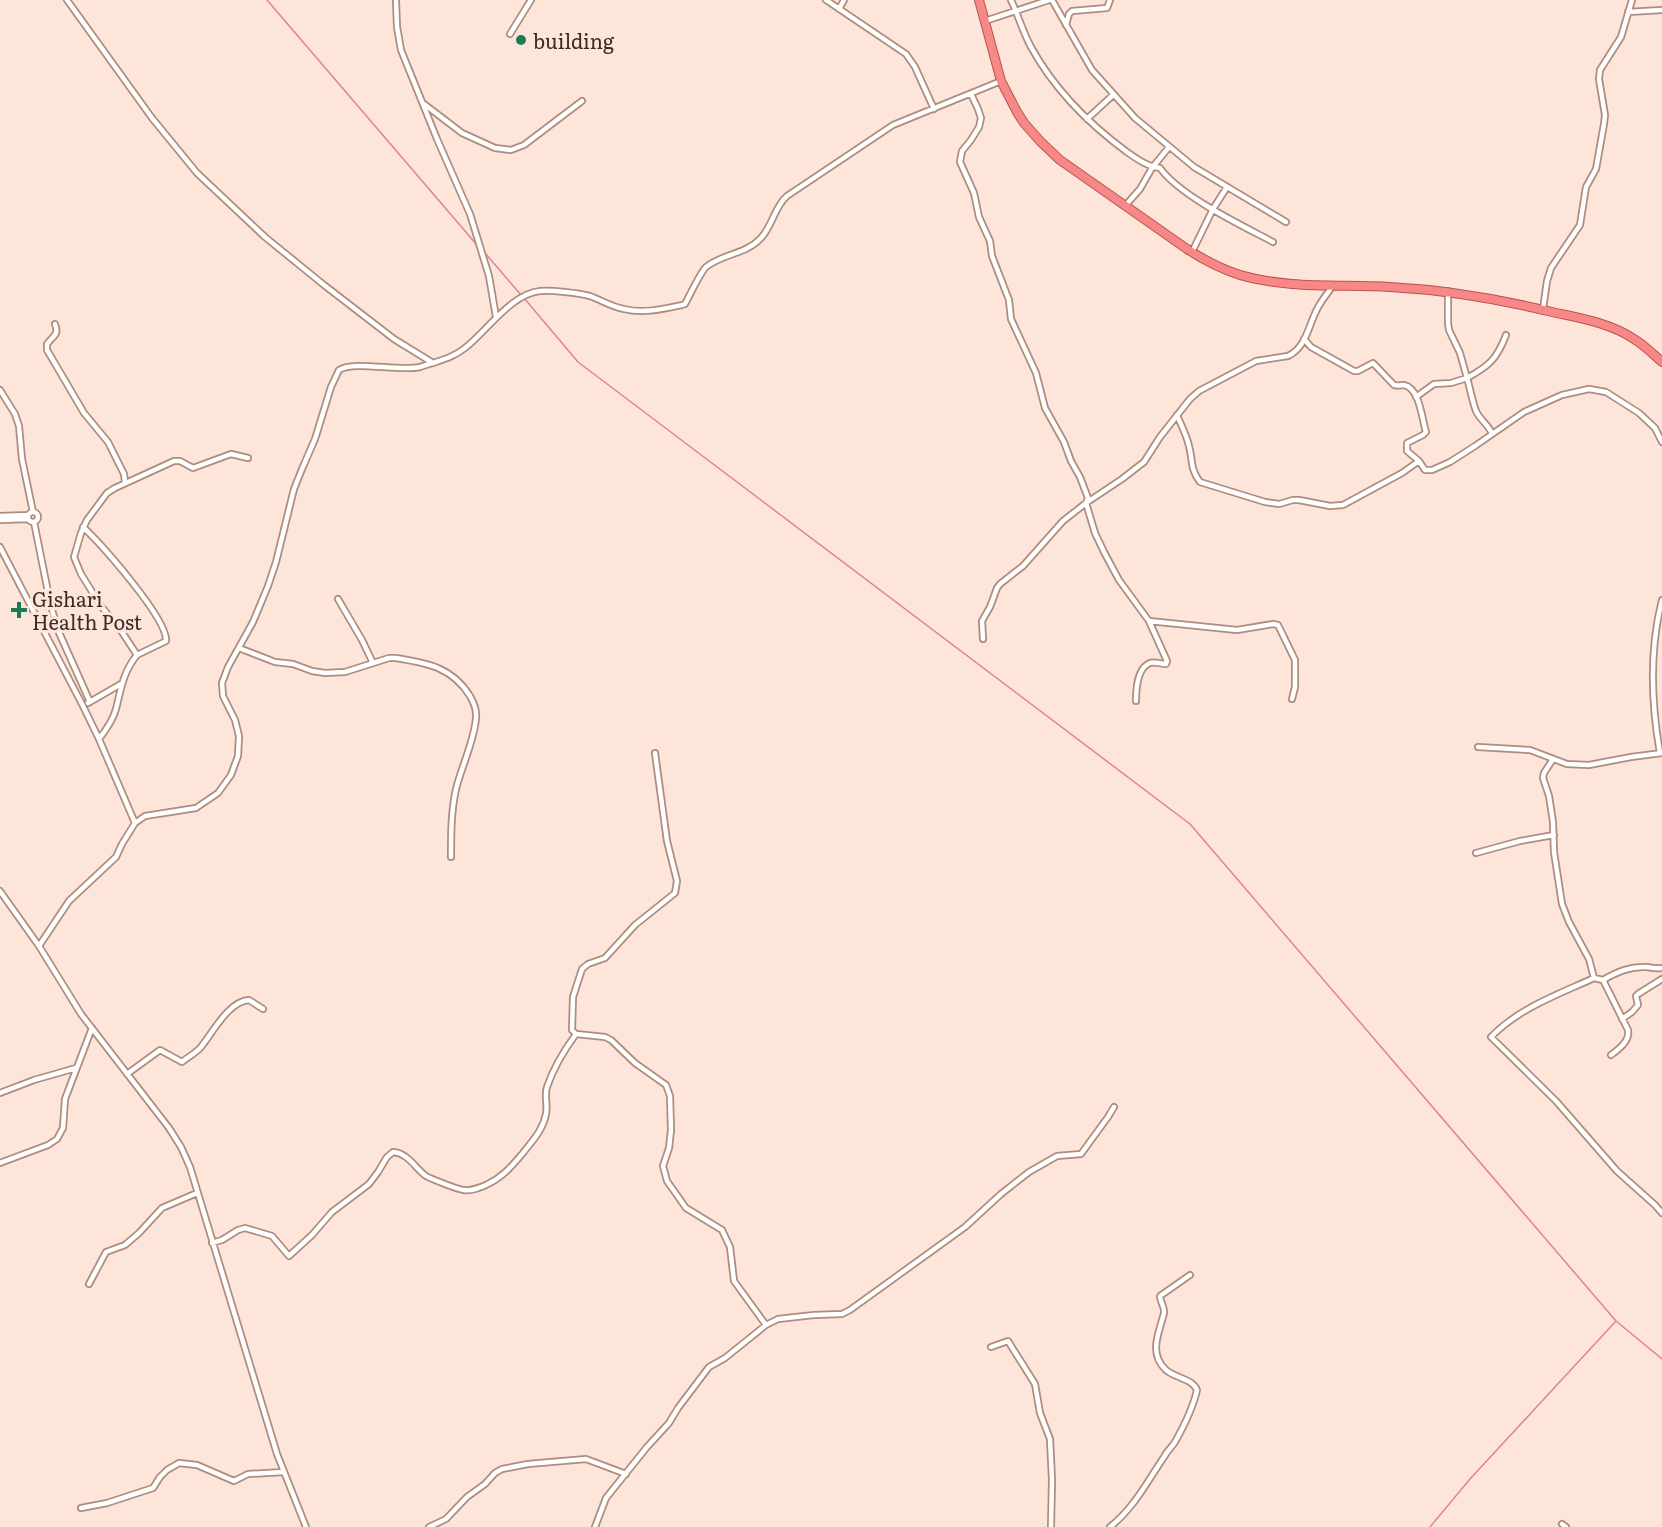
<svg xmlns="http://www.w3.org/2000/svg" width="1662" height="1527" viewBox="0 0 1662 1527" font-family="Literata,serif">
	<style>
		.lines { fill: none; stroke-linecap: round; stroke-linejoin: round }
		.stream { stroke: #df80a0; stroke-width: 1.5 }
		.minor-casing { stroke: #b08c7c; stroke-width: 8 }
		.trunk-casing { stroke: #b55452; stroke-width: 10 }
		.minor { stroke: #fff; stroke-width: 4.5 }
		.trunk { stroke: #f88888; stroke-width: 8 }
		.poi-dot { fill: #197c55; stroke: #fde5da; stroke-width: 2 }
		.labels { text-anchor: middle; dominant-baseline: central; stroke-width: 6; stroke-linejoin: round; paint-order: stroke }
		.poi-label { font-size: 20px; fill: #3a2b25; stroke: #fde5da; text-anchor: start }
	</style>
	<rect width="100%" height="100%" fill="#fde5da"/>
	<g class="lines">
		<path class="stream" d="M267,0L477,245
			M485,253L521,295
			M524,298L578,362L1190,824L1616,1321L1662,1359
			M1430,1527L1470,1479L1616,1321"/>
		<defs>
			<path id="minor" d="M67,0L152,118L197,173L265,237L324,285L394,339L433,363
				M396,0L397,27L401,50L437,139L470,214L489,276L496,317
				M826,0L906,54L915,67L934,109
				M1011,0C1018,15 1023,32 1031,47C1054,89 1089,124 1127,152C1137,159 1148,167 1160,168C1180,196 1241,225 1273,242
				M1052,0L1092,70L1135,118L1194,167L1286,222
				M839,9L844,0
				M1628,12L1662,10
				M985,21L1049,0
				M1066,25L1069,14L1072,11L1107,8L1110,0
				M510,34L531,0
				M971,94L978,109L981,118L979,127L971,140L962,151L960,162L974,193L979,217L990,241L992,256L1009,300L1011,319L1036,373L1045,408L1064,442L1071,461L1080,477L1088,498L1086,503L1095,533L1104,552L1119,580L1149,621L1167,661L1166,664C1161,664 1155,661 1150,663C1137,668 1136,689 1136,701
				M424,104L462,133L495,148L511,150L524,145L582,101
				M1087,119L1113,95
				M1125,206L1140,189L1152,168L1169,147
				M1192,252L1213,209L1227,187
				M1543,309L1547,281L1551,268L1580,225L1586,187L1596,169L1604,124L1605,115L1599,79L1600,70L1621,37L1632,0
				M55,324C59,335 54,335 47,344V350L84,413L108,442L124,474L125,482
				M1304,339L1311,347L1354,371H1358L1373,363L1394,385C1398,386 1401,385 1404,385C1420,388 1422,420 1426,432L1423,435L1407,443V451L1419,461L1425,470H1432L1450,462L1475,446L1524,412L1562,395L1589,389L1606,392L1639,413L1655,428L1662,442
				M0,390L15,414L19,426L22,459L33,512
				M1416,397L1434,384L1451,383L1467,378L1460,353L1449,330L1448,323V291
				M1177,415C1181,425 1187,436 1189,446C1193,461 1190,469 1200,482L1265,502L1279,504L1293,500H1299L1330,506L1343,505L1402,473L1419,461
				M1492,434C1489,425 1480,420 1476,411C1472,400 1470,388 1467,378C1489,366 1497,359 1506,335
				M28 517a5 5 0 1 1 10 0a5 5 0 1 1-10 0Z
				M0,516L28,515
				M0,520L28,519
				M34,522L50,602L57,628L90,702
				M83,527C101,544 168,619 166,641L137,655
				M0,547L83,706L99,739L135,823
				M338,599L362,640L373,663
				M1149,621L1237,630L1273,624L1278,625L1295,660V687L1292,699
				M983,639L982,621L990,607L997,588L1000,584L1023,566L1063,521L1086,503L1122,479L1144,462L1160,437L1190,399L1199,391L1256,361L1288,356C1308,347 1309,320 1320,304C1324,297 1329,292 1333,285
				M239,648L275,662L293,664L312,671L325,673L345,672L389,658H396C427,663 452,667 470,696C474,703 477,710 476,718C474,742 462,765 456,789C451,812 451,834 451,857
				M88,703L121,684
				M99,739C106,730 113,720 116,709C121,689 123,672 137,655L122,632L101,606L81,574L74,557L81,533L87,520L107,493L115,488L174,461H180L193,468L231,454L248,458
				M1478,747L1530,750L1567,764L1589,765L1631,757L1662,753
				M655,753L667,841L677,881L675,893L635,925L605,958L588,964L582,969L573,997L572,1030L576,1034L605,1037L611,1040L635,1063L666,1085L670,1096L671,1130L669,1148L663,1166L667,1181L686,1208L722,1230L730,1247L734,1281L766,1325
				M1660,753C1651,702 1649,651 1662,600
				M1553,759L1544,773L1543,778L1549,796L1553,822L1554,852L1562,904L1569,922L1589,959L1594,978L1603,980L1628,1030C1630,1041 1619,1049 1611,1055
				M1476,853L1520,841L1554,835
				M0,891L39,946L81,1014L169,1128L181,1147L190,1167L277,1454L306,1527
				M39,946L69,901L116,857L122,844L135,823L145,816L196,808L218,793L231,775L238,756L239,736L235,720L223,696L222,683L228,667L253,622L268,586L276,562L294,489L302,469L315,439L331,387L339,370C354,360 399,372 420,367C424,366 428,364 433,363C445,359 455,356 465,348C488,330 511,294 540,291C552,290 578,293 590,296C601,300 612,307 624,309C643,314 663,309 682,305L685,304C690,295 700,273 706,267C722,254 746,254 760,239C772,228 774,207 787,196L893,125L1001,81
				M1594,978C1559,994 1519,1008 1491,1037L1556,1101L1617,1171L1655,1205L1662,1213
				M1603,980C1617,972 1630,966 1647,967C1652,968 1657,969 1662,968
				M1622,1019L1632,1012L1638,1005L1636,996L1638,994L1662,979
				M127,1074L160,1050L182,1062C188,1057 196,1053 201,1047C213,1032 229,1001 249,1000L263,1009
				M0,1093L34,1080L76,1068
				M0,1163L48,1145L57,1139L63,1128L65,1099L92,1028
				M212,1243L222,1240L238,1230L245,1228L272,1236L289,1256L312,1235L332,1212L369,1184L378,1172L387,1157L393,1152C408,1153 415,1168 426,1176C429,1178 459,1190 464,1190C472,1191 479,1188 486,1185C503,1177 511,1167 523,1153C533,1140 543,1130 546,1114C548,1105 544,1095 547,1087C553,1069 565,1049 576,1034
				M89,1284L106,1252L125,1245L139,1233L162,1208L197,1193
				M991,1347L1008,1341L1035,1384L1040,1413L1050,1439L1052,1480L1051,1527
				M81,1508L107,1503L153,1488L160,1477L167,1470L179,1463L197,1465L234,1481L248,1474L284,1472
				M1562,1524L1566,1527
				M429,1527L446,1519L467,1497L485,1484L495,1473L502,1469L528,1464L586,1459L626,1474
				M595,1527L606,1498L647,1447L669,1423L678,1408L709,1367L725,1358L766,1325L778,1319L814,1315L842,1314L850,1310L965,1227L1001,1194L1029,1172L1057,1156L1081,1154L1108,1117L1114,1107
				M1110,1527C1134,1508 1147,1482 1164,1457C1167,1451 1172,1447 1175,1442C1184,1426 1193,1408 1197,1390C1193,1379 1175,1378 1166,1370C1148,1353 1159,1333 1164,1313C1165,1308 1160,1301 1160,1296L1190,1275"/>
			<path id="trunk" d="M979,0L1001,81L1017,112L1024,123L1040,141L1060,160L1187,249C1204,260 1221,269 1240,275C1288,289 1341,284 1390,287C1445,290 1499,299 1552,312C1579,318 1611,323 1634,339C1644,345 1653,354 1662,362"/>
		</defs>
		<use href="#minor" class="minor-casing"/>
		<use href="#trunk" class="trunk-casing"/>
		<use href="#minor" class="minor"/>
		<use href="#trunk" class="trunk"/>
	</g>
	<g class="poi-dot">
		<circle cx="521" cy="40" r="6"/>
		<path d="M16 601h6v6h6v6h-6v6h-6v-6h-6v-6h6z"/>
	</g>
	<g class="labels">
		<g class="poi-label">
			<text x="533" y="40">building</text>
			<text x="32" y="598">Gishari<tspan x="32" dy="23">Health Post</tspan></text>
		</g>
	</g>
</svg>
